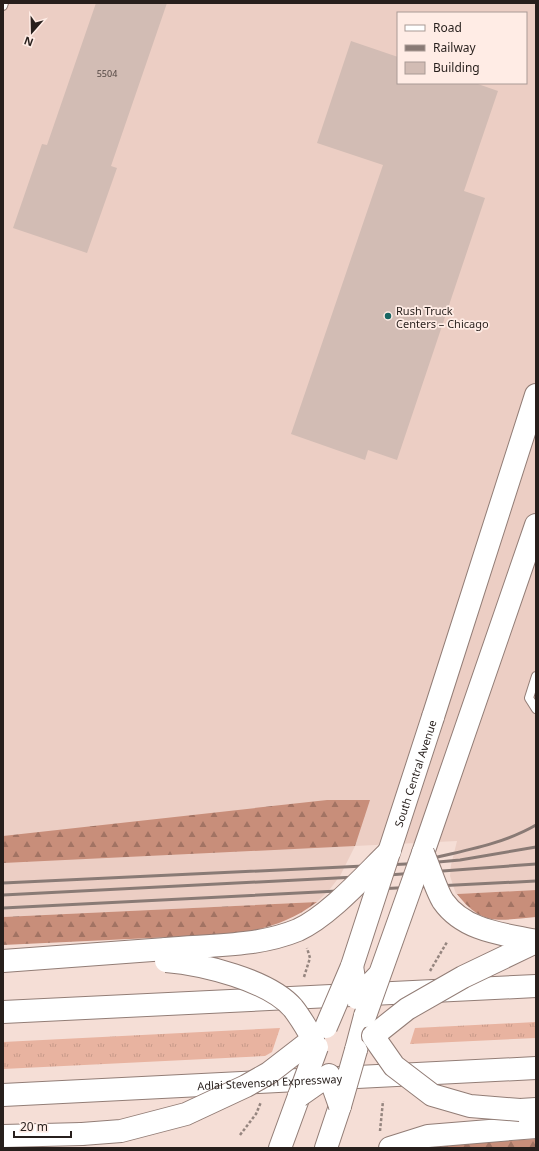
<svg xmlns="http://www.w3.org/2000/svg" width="539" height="1151" viewBox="0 0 539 1151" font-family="'Noto Sans',sans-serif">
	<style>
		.built { fill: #eccec4; fill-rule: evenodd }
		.grass { fill: url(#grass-tufts) }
		.forest { fill: url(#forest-firs) }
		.building { fill: #d2bcb4 }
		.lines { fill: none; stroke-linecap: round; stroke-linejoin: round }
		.lane-casing { stroke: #927d76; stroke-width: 10 }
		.secondary-casing { stroke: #927d76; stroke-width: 24 }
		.highway-casing { stroke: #927d76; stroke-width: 24 }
		.path { stroke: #95857f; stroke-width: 2.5; stroke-dasharray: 3 2; stroke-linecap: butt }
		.lane { stroke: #fff; stroke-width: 8 }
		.secondary { stroke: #fff; stroke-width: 22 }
		.highway { stroke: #fff; stroke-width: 22 }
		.rail { stroke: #897a75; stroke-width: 3 }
		.secondary-bridge-casing { stroke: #927d76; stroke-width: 24; stroke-linecap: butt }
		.highway-bridge-casing { stroke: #927d76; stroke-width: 24; stroke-linecap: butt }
		.secondary-bridge { stroke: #fff; stroke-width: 22 }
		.highway-bridge { stroke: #fff; stroke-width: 22 }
		.poi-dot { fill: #196663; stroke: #ffece5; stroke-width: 1.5 }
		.labels { text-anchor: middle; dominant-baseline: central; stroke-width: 3.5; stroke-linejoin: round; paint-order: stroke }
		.number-label { font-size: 9px; fill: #524642 }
		.poi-label { font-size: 11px; fill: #271f1c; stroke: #ffece5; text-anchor: start }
		.street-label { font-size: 11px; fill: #271f1c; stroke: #ffece5 }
	</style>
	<defs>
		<pattern id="grass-tufts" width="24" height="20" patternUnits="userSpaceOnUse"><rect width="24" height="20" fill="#e8b3a0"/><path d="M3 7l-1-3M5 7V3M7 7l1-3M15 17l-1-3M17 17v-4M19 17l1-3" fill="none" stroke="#c79a89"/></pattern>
		<pattern id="forest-firs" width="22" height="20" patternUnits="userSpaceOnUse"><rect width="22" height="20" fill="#c88e7a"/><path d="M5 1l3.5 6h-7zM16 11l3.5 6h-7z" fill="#a27363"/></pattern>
	</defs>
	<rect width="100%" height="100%" fill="#f5ded6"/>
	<path class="built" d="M3,3H536V890L456,894L450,876L451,865L457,841L355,846L340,876L330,889L317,902L3,917ZM398,13H526V83H398Z"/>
	<path class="grass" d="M536,1022V1038L410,1044L415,1028Z
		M280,1028L272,1052L265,1056L3,1069V1042Z"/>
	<path class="forest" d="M327,800H370L355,846L3,863V836Z
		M536,890V917C498,920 483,927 457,894Z
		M317,902C290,922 268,928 235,934L3,945V917Z
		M536,1139V1148H430L460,1144Z"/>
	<path class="building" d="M96,3H167L111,166L117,168L87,253L13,228L42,144L47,145Z
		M351,41L398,57V83H475L498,91L464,191L485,198L397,460L368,450L365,460L291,434L383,165L317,143Z"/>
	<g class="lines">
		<defs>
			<path id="lane" d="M3,6L4,3
				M536,676L529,698L536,709"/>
			<path id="secondary" d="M433,717L536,395
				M423,853L536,525
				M356,1050L365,1016
				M280,1148L299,1096
				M326,1148L340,1106"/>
			<g id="highway">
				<path d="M3,961L166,949"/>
				<path d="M3,1012L536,986"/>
				<path id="s1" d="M3,1095L536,1068"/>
				<path d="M520,1110L536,1109"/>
				<path d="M3,1136L82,1134"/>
				<path d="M390,1148L428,1136L536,1127"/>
			</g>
		</defs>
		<use href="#lane" class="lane-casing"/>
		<use href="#secondary" class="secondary-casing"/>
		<use href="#highway" class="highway-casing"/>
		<path class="path" d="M430,971L447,942
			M304,977L310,958L307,948
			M380,1131L383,1101
			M240,1135L256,1114L261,1102"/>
		<use href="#lane" class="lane"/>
		<use href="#secondary" class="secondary"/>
		<use href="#highway" class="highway"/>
		<path class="rail" d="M433,858C468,850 505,843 536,825
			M3,883L427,863L460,860L536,847
			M3,895L375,876L536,864
			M3,908L536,881"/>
		<defs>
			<g id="secondary-bridge">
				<path d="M365,1016L423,853"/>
				<path id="s2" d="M326,1027L352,966L433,717"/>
				<path d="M299,1096L317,1047"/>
				<path d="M340,1106L356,1050"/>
			</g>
			<path id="highway-bridge" d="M423,853C429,866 436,890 443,901C464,931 503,934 536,941
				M166,949C209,945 257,947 298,930C329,916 365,875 390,851
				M352,966L357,998
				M357,998L378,976
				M299,1096L329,1075L340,1106
				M520,1110L470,1106L432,1095L394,1066L373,1036L407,1009L463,977L536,942
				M82,1134L121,1131L186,1114L246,1086L269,1073L313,1039C307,1029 301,1018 293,1008C269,980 202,964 166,961"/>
		</defs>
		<use href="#secondary-bridge" class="secondary-bridge-casing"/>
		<use href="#highway-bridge" class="highway-bridge-casing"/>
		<use href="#secondary-bridge" class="secondary-bridge"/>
		<use href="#highway-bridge" class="highway-bridge"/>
	</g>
	<circle class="poi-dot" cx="388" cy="316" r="4"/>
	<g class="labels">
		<g class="number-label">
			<text x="107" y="73">5504</text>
		</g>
		<g class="poi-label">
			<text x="396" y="310">Rush Truck<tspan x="396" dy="13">Centers – Chicago</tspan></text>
		</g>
		<g class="street-label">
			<text stroke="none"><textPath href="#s2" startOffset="269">South Central Avenue</textPath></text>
			<text stroke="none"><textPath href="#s1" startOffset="267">Adlai Stevenson Expressway</textPath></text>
		</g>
	</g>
	<rect width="539" height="1151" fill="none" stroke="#271f1c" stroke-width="8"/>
	<rect x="397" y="12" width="130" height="72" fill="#ffece5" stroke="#a99a95"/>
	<rect x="405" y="25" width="20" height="6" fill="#ffffff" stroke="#a99a95"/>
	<text x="433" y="32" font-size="12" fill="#271f1c">Road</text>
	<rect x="405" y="45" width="20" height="6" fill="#897a75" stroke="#a99a95"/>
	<text x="433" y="52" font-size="12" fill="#271f1c">Railway</text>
	<rect x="405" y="62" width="20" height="12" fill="#d2bcb4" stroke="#a99a95"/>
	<text x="433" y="72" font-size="12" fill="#271f1c">Building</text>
	<g transform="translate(32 32) rotate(200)" stroke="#ffece5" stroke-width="3" paint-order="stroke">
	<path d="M0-3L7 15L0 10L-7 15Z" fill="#271f1c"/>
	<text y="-6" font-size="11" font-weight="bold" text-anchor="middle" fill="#271f1c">N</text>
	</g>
	<path d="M14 1131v6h57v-6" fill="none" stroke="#271f1c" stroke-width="2"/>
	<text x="20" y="1131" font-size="12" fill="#271f1c" stroke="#ffece5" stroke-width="3" paint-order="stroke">20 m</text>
</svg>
